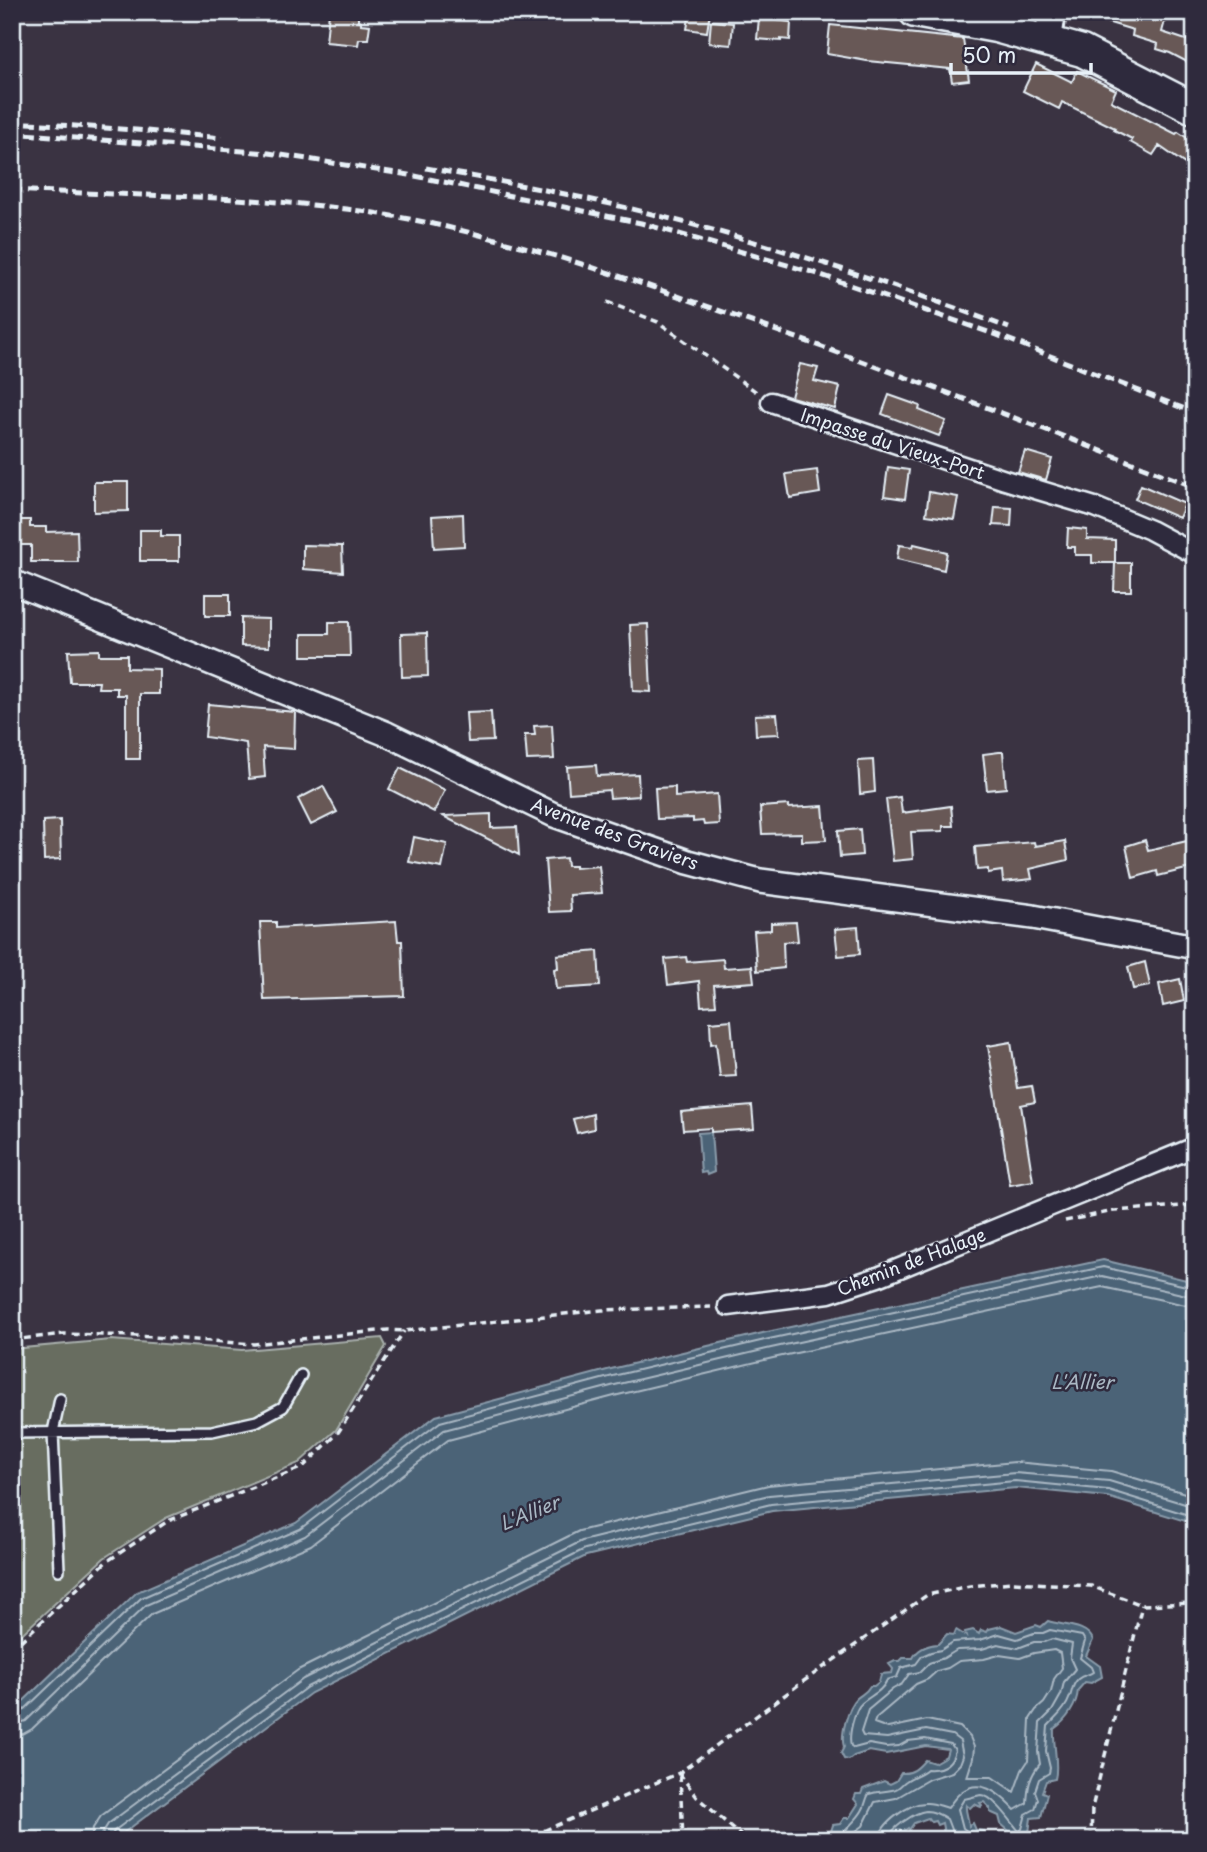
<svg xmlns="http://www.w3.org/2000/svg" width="1207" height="1852" viewBox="0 0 1207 1852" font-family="'Playpen Sans',sans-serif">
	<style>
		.green { fill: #676d60; stroke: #a8afac; stroke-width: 2 }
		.water { fill: #4c6377; stroke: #8a9cab; stroke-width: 2 }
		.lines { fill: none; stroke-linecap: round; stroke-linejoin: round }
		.shore { stroke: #aab8c4; stroke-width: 2 }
		.building { fill: #675956; stroke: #e8f1f8; stroke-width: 2 }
		.service-casing { stroke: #e8f1f8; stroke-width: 14 }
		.minor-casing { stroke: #e8f1f8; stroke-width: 23 }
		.tertiary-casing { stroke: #e8f1f8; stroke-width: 28 }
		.secondary-casing { stroke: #e8f1f8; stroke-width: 32 }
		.primary-casing { stroke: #e8f1f8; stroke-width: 35 }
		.path { stroke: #e8f1f8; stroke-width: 3.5; stroke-dasharray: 7 5; stroke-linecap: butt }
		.service { stroke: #2f2a3d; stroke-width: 9 }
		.minor { stroke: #2f2a3d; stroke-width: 18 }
		.tertiary { stroke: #2f2a3d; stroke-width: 23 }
		.secondary { stroke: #2f2a3d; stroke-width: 26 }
		.primary { stroke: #2f2a3d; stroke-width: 30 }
		.rail { stroke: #e8f1f8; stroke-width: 5; stroke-dasharray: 10 5; stroke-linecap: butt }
		.labels { text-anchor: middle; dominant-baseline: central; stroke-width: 5; stroke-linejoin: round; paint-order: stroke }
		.street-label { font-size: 18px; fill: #e8f1f8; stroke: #2f2a3d }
		.water-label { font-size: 19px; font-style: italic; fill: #aab8c4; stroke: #2f2a3d }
	</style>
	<rect width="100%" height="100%" fill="#3a3342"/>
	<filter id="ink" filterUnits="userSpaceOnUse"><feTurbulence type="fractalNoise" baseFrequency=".0143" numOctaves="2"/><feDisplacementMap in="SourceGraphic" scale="14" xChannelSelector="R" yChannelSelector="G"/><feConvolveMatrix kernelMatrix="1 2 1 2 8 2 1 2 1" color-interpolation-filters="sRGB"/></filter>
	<g filter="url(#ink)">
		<path class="green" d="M382,1338L386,1346L336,1430L299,1463L166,1518L104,1558L12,1643V1349L111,1340L242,1350Z"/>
		<path class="water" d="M711,1132L714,1172L707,1175L706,1172L701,1173L698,1133Z
			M1103,1260L1195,1282V1524L1107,1497L1016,1488L772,1511L586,1556L311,1693L114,1840H12V1712L137,1592L296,1523L436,1416L611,1369L767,1332Z
			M1048,1621C1063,1626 1086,1624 1093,1640L1086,1656L1100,1666L1102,1677L1091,1683L1085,1682L1078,1690C1077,1705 1067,1720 1054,1729C1053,1746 1059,1764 1055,1779L1046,1781L1042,1792L1047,1794L1041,1817L1031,1818L1028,1840H1010L1008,1838L1009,1831L1001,1824L999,1816L990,1812V1808L984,1802L980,1803L982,1806L981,1807L974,1804L970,1808L966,1805C965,1812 969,1819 969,1826L973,1823L976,1830L983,1831L980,1840H949L944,1834L942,1823L937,1825L935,1821L931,1822L928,1818L914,1823L909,1830L908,1828L892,1840H830L836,1834L831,1831L833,1825L840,1824L844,1818H849L858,1804L854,1799L856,1794H861L863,1789L884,1781L890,1784L896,1781L901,1773C912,1774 918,1768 925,1760L934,1763L946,1756L948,1749L926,1746L886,1754L869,1751L854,1756L849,1760L844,1759L841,1753L844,1747C840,1735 848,1707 857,1698C863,1693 866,1693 870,1686H874L879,1682L881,1674L892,1673L893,1669L889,1664L895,1661H900L903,1658H913C918,1648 927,1645 938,1644L947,1634L954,1635L956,1630L966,1636L965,1632L973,1630L979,1634L981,1630L987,1632L989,1629L1001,1626L1016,1632L1036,1625L1041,1627Z"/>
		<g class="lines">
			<path class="shore" d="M1054,1650L1060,1653L1062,1668L1054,1679L1051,1692L1044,1703L1036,1710L1030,1719L1028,1761L1022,1770L1014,1792L992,1777H967L973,1758L974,1747L970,1737L960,1727L927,1720L888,1728L874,1723L876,1718L916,1684L928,1679L937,1671L948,1668L959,1661L984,1659L999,1655L1020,1658L1034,1653Z
				M12,1716L20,1714L141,1598L300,1529L440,1422L613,1376L769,1339L1103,1267L1195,1288
				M12,1725L26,1721L146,1605L305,1536L444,1430L615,1385L771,1348L1102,1276L1195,1297
				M12,1736L23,1734L32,1729L152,1614L311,1545L448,1440L618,1395L773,1358L1102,1287L1195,1307
				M91,1840L93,1828L101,1816L298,1670L579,1531L768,1485L1015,1462L1111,1471L1195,1496
				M101,1840L103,1832L108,1824L303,1679L582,1541L769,1495L1015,1473L1109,1481L1195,1507
				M110,1840L114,1831L307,1687L585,1549L771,1504L1015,1481L1108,1490L1195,1517
				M840,1840C845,1827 855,1823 862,1811C866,1805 865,1800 869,1794C878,1791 883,1792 892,1790C899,1790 901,1784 906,1781C913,1776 920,1775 927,1769C941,1770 952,1765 955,1750L951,1744L925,1739L908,1741L899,1746L886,1747L869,1744L854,1748L851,1746C848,1736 854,1710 862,1703C871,1695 882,1692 887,1680L897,1677L901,1668L916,1664L922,1656L931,1652L941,1650L953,1642L980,1640L999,1634L1017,1639L1034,1633H1043L1050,1630L1082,1636L1085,1641L1080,1658L1091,1667L1093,1672C1088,1676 1084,1674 1078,1679C1071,1686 1073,1691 1069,1699C1065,1711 1055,1718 1048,1726L1046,1751L1050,1768L1049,1773L1039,1779L1035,1791L1038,1799L1035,1809L1026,1814L1022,1829L1019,1831C1012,1823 993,1795 981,1795C976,1796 969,1798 964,1799L958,1809L963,1828L973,1836L974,1840
				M850,1840L852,1834L863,1826L875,1802L896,1798L929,1779L952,1772L960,1764L963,1756L960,1741L952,1735L926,1730L887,1738L863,1736L861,1732L868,1710L893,1689L902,1684L909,1674L920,1672L929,1663L944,1658L957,1650L982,1649L998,1644L1018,1648L1034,1642H1044L1052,1639L1072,1644L1070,1658L1075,1669L1064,1682L1061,1695L1052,1711L1040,1723L1038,1752L1040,1764C1029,1777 1028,1787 1027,1803L1015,1810C992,1785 969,1773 948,1808C940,1806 933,1802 925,1803C910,1803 880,1823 879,1840
				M888,1840C889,1829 915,1812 926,1811C933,1811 941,1815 947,1819L955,1840"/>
		</g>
		<path class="building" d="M329,12L358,13V20L361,21V24L370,25L368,39H359L358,45L326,42Z
			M690,12H710L707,32L687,29Z
			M1088,12H1150L1166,17L1162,32L1195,43V66L1170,53L1157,49L1158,44L1132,36L1133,30L1087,16Z
			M759,18L791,22L790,40L781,39V41L757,39Z
			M711,21L733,23L731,45L709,43Z
			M830,25L963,39L969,80L952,82L950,69L867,61L827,54Z
			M1036,64L1072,82L1077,71L1116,90L1111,101L1176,134L1178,132L1195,143V171L1159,146L1153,155L1130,142L1132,139L1114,130L1115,128L1062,102L1059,109L1023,91Z
			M800,364L818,368L814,381L840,387L835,409L791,397Z
			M889,395L920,406L919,410L946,421L939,436L882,414Z
			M1025,451L1052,459L1046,480L1018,472Z
			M888,467L909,470L905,499L884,496Z
			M817,470L820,493L790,498L786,474Z
			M94,482H128V511L94,512Z
			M1141,485L1185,504L1179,518L1135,499Z
			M929,492L958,497L954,519L926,515Z
			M995,507L1012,508L1011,526L993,525Z
			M463,514L464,546L434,548L432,516Z
			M12,520H30V527H46V532L77,531L78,562H31V545H12Z
			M1068,528L1087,530V539L1115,540V563H1092V555H1075V547H1067Z
			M140,530H161V536H179V561H140Z
			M914,544L947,552L944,570L897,559L899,545L913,547Z
			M303,545L342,546L343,572L303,569Z
			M1115,563H1131V591H1114Z
			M205,594H230V616H205Z
			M241,618L269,619V647L241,646Z
			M329,622H349L350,656H302V634H329Z
			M648,624L651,692L633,691L630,625Z
			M427,633L428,676L402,677L401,634Z
			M99,650V655H127V668L159,669V694H140V759H126V695H117V688H98L99,682H70L68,651Z
			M208,704L295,712L294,749L263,747L265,777L249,779L246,743L205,737Z
			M491,712L493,741L468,742L466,713Z
			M777,714L779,734L756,735L755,715Z
			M552,725L554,759L527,760L525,735H535L534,726Z
			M999,752H1003L1006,788L987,790L983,754Z
			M873,760L875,792L860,794L858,761Z
			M596,765L597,776L638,774L639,796L610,798L609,790L569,793L567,767Z
			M400,768L445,790L434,812L389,789Z
			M323,786L337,812L311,825L298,799Z
			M675,787V797L717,794L719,824L704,825L703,821L693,822V818L657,819L655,788Z
			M900,797L902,813L951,806L953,826H943V831L911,832L913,859L893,861L886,799Z
			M789,805V808L823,806L826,840L802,841V833L762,834L760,807Z
			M491,814V828L517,827L519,855L443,816Z
			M60,820L61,859L44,860L43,821Z
			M860,829L862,855L840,857L838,831Z
			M414,837L447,844L442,868L409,862Z
			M1145,840L1148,850L1187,841L1194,867L1158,876L1157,871L1133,878L1126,846Z
			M1065,841L1068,860L1030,869L1032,879L1003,882L1002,871L988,873V869L977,870L975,847L1034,842L1035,846Z
			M566,858L567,866H575V868L599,866L602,893L570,895L571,911L549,912L545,860Z
			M396,921L398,941H402L404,996L264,1000L260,922H276V928Z
			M796,922L798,941L783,942L784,968L757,971L754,931L771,930V923Z
			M858,927L860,954L838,956L835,929Z
			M598,951L600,986L556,989L554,969L558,968L557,955Z
			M686,957L687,962L723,959L724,968L752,966L754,982L714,985L716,1005L701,1006L699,981L668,985L665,959Z
			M1145,962L1150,986L1133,989L1128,967Z
			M1180,979L1184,1001L1163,1006L1159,984Z
			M731,1020L736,1076L720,1077L716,1043L711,1044L710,1022Z
			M1011,1042L1018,1088L1032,1086L1035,1102L1021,1105L1033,1181L1010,1185L988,1046Z
			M752,1106L754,1129L711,1132V1128L683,1130L681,1112Z
			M593,1114L594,1129L577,1133L573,1119Z"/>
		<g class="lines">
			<defs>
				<path id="service" d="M12,1433L212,1431L257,1421L283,1407L301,1375
					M59,1570L53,1432L60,1399"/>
				<path id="minor" d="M771,402L1005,480L1095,507L1150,530L1195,554
					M728,1306L829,1293L878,1277L1195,1147"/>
				<path id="tertiary" d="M12,582L387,734L554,815L688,862L760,881L1033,917L1195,947"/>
				<path id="secondary" d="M1048,40L1052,12"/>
				<path id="primary" d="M915,12L996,27L1082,51L1195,109"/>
			</defs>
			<use href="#service" class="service-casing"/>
			<use href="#minor" class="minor-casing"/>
			<use href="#tertiary" class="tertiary-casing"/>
			<use href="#secondary" class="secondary-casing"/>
			<use href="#primary" class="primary-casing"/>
			<path class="path" d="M607,302L658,322L758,393
				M1065,1221L1114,1211L1195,1205
				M12,1340L64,1334L138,1336L254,1344L388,1330L404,1331L602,1310L711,1307
				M12,1649L106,1562L168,1521L303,1467L337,1434L404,1331
				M679,1773L697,1797L746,1840
				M680,1775L683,1840
				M522,1840L679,1773L801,1683L927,1595L970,1586L1012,1582L1091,1586L1142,1605L1195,1603
				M1091,1840L1092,1808L1142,1605"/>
			<use href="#service" class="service"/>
			<use href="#minor" class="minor"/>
			<use href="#tertiary" class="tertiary"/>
			<use href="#secondary" class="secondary"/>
			<use href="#primary" class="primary"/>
			<path class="rail" d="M12,122L136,130L222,138
				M12,133L269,153L415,176L641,223L815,273L997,335L1195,413
				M426,168C499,181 572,194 644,212C768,243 890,283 1009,328
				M12,190C150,197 289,194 424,222C533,245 639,282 743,319C895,372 1045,429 1195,487"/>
		</g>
	</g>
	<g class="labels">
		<g class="street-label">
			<text transform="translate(893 443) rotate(18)">Impasse du Vieux-Port</text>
			<text transform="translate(615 833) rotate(20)">Avenue des Graviers</text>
			<text transform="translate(911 1261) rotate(-21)">Chemin de Halage</text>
		</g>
		<g class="water-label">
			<text x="1082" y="1381">L'Allier</text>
			<text transform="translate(529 1512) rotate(-22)">L'Allier</text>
		</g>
	</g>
	<rect width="1207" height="1852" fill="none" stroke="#2f2a3d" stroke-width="42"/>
	<rect x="21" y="21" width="1165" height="1810" fill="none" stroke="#e8f1f8" stroke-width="2.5" filter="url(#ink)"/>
	<path d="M951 63v10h140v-10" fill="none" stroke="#e8f1f8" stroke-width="3.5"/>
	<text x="962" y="63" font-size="21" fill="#e8f1f8" stroke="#2f2a3d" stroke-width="5" paint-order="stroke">50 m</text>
</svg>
